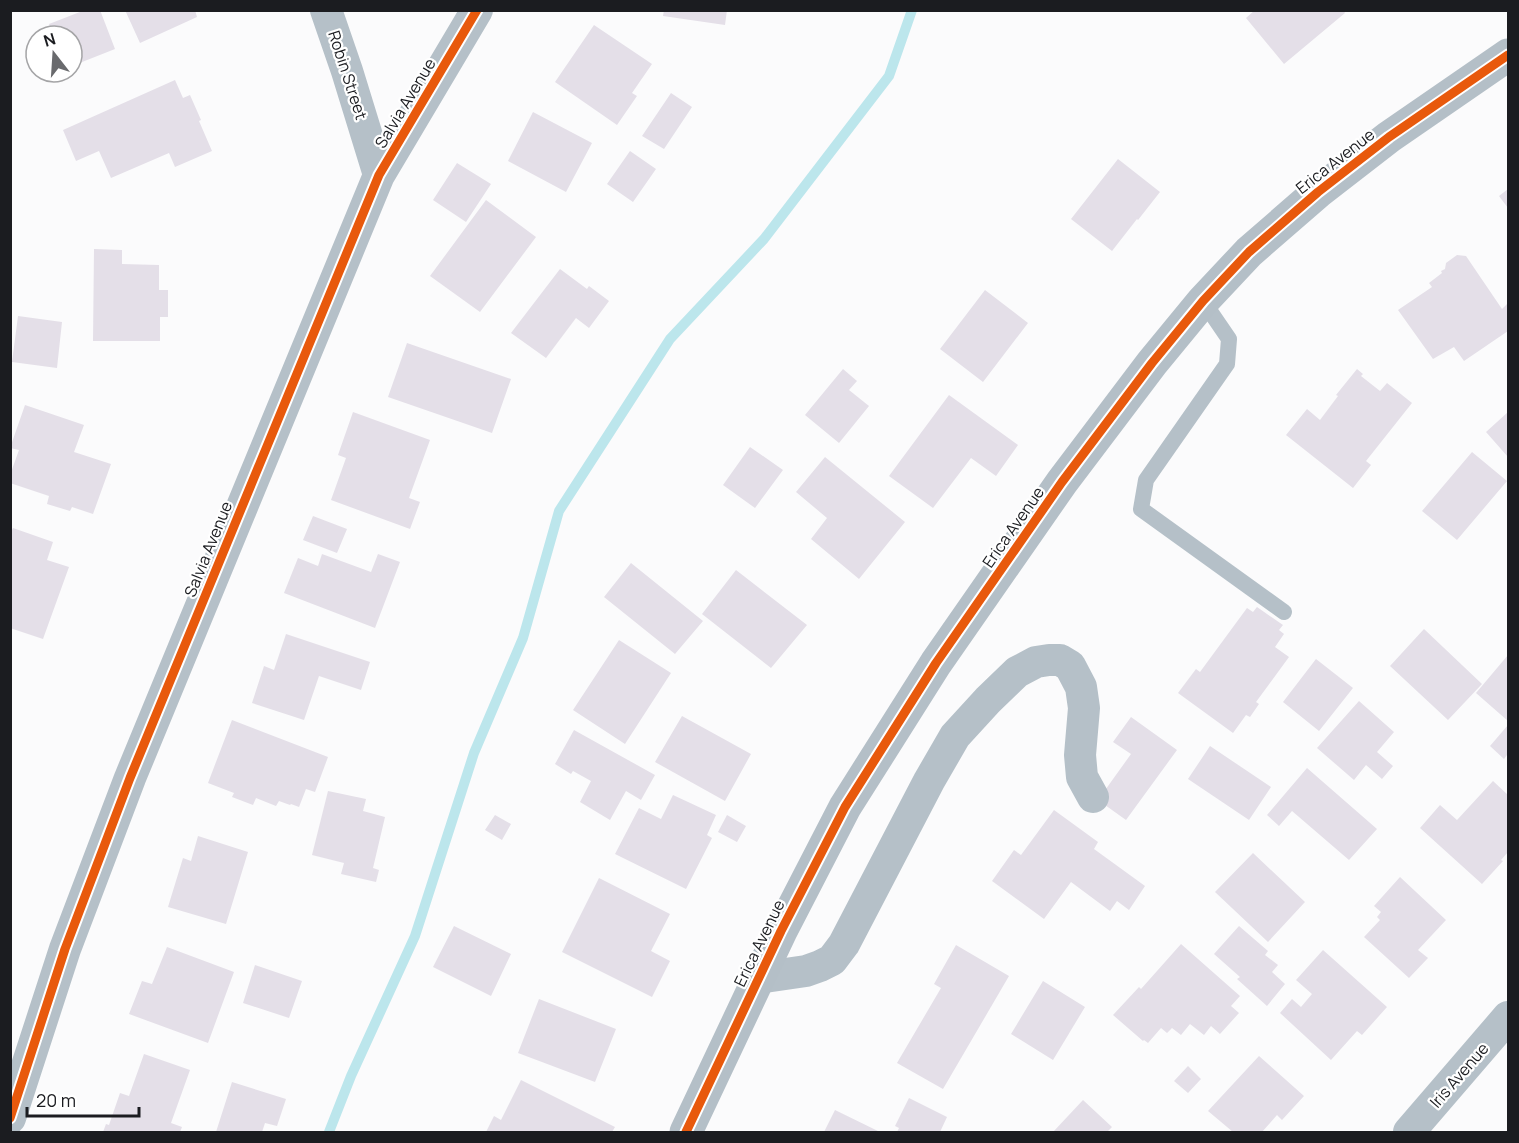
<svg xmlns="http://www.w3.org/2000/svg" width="1519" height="1143" viewBox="0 0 1519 1143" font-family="Manrope,sans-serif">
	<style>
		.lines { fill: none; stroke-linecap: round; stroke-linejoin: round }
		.stream { stroke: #bce6ec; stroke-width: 10 }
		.building { fill: #e4dfe8 }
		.lane { stroke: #b5c0c8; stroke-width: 16 }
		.street { stroke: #b5c0c8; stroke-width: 32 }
		.secondary { stroke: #b4bfc7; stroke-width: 33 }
		.cycleway-casing { stroke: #fff; stroke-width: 13 }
		.cycleway { stroke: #e8590c; stroke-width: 9 }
		.labels { text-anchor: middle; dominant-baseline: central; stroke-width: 4.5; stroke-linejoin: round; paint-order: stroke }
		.street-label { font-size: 16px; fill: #1b1c20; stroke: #fff }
	</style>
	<rect width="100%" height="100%" fill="#fbfbfc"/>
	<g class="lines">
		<path class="stream" d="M329,1132L351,1076L415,936L474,753L523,638L559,511L670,339L764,239L889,76L912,10"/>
	</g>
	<path class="building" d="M85,10H100L115,49L72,66V36H53L49,24Z
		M125,10H195L197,17L140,43Z
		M664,10H727L725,25L663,16Z
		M1255,10H1343L1345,13L1284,64L1246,18Z
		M594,25L652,64L632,93L637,96L617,125L555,82Z
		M175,80L183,98L190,95L201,120L199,121L212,151L175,167L169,153L111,178L99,151L76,161L63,130Z
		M671,93L692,107L664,149L642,136Z
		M533,112L592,143L566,192L508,161Z
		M630,151L656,169L633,202L607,184Z
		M1118,159L1160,192L1138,220L1137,219L1112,251L1071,219Z
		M457,163L491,184L466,222L433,200Z
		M1508,189V208L1499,196Z
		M486,200L536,237L480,312L430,276Z
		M94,249L122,250V264L159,265V290H168V317H160V341H93Z
		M1457,255L1466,256L1502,309L1507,304L1508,306V331L1464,361L1454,347L1433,359L1398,310L1432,287L1429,283L1442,273L1441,271L1445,269L1446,263Z
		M560,269L587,289L589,286L609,301L589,328L576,318L546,358L511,333Z
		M985,290L1028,323L983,382L940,349Z
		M18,316L62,322L57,368L12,362Z
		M407,343L511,379L492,433L388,397Z
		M843,369L857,381L849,390L869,406L839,443L805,415Z
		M1357,369L1363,374L1361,376L1380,391L1387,383L1412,403L1366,461L1371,465L1353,488L1286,435L1307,409L1320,420L1338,396L1336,395Z
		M949,395L1018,445L996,476L971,458L933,508L889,476Z
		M25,405L84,425L74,452L111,464L93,514L72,507L70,511L47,504L49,496L10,483V475L19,450L10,448Z
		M353,412L430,440L409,498L420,502L410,529L331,500L346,458L338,455Z
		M1508,412V457L1486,432Z
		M750,447L783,470L755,508L723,485Z
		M1472,452L1507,481L1457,540L1422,511Z
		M825,457L905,522L859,579L811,539L827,518L796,492Z
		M313,516L347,529L337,553L303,540Z
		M13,528L53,542L47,560L69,567L43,639L10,628V534Z
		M322,554L371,572L378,554L400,562L375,628L284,593L298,558L318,566Z
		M631,563L703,621L675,654L604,597Z
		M736,570L807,625L771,668L702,614Z
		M1257,607L1283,625L1279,630L1284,634L1275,647L1289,657L1256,702L1259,704L1250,717L1246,715L1233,733L1178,693L1196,669L1200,672L1247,608L1253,612Z
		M1424,629L1482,684L1448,720L1390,666Z
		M286,634L370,662L361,690L319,676L304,720L252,703L264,666L274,670Z
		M619,640L671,673L625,744L573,710Z
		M1508,655V721L1476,693Z
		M1316,659L1353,688L1319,731L1283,702Z
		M1359,701L1394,732L1377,752L1393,766L1382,779L1366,765L1354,780L1317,748Z
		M682,716L751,754L725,801L655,762Z
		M1131,717L1177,750L1126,820L1098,800L1131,754L1113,742Z
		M232,720L328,757L315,792L306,789L299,807L291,804L290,805L279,801L276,806L256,798L253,805L232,797L234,793L208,783Z
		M1508,725V757L1507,755L1504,759L1490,746Z
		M574,730L655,775L641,800L626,791L610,820L580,802L591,781L573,771L571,774L555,764Z
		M1210,746L1271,787L1249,820L1188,779Z
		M1307,768L1377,829L1349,860L1292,811L1279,826L1267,815Z
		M1493,781L1508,795V852L1501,860L1503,861L1482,884L1420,828L1440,805L1457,820Z
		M328,791L366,799L363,811L385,817L373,868L379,870L376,882L341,874L344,863L312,855Z
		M673,795L716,815L707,835L712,838L686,889L615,854L639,808L661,819Z
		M1054,810L1098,842L1094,849L1145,886L1129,910L1117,901L1110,911L1071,882L1044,919L992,881L1014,850L1021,855Z
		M495,815L511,824L502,840L485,830Z
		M727,815L746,826L737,842L718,832Z
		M198,836L248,852L226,924L168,907L183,858L191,861Z
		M1253,853L1305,902L1268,942L1215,892Z
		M1400,877L1446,920L1418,950L1428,958L1409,978L1364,937L1380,920L1377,917L1381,912L1374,906Z
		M599,878L670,914L651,951L670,961L652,997L562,952Z
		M454,926L511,954L491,996L433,967Z
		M1239,926L1268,951L1265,955L1278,965L1272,972L1285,984L1267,1006L1237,979L1240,977L1214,954Z
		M1181,944L1240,996L1231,1006L1239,1013L1220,1034L1211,1026L1204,1035L1190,1024L1181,1035L1172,1028L1167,1033L1161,1028L1148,1043L1144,1040L1143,1041L1113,1015L1139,987L1141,989Z
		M956,945L1009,976L943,1089L897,1063L941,988L934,984Z
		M167,947L234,972L208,1043L129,1014L142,981L152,984Z
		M1323,950L1387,1007L1362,1035L1357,1031L1331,1060L1280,1013L1292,999L1301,1007L1312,994L1296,980Z
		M255,965L302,981L289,1018L243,1003Z
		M1043,981L1085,1007L1053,1060L1011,1034Z
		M539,999L616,1029L595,1082L518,1053Z
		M144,1054L190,1070L171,1123L182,1127L180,1132H103L106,1124L109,1125L120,1093L129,1096Z
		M1259,1056L1304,1096L1282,1120L1277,1115L1262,1132H1233L1208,1111Z
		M1188,1066L1201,1079L1188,1093L1174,1081Z
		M521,1080L615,1127L612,1132H486L494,1116L501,1120Z
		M232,1082L286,1099L277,1126L265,1123L262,1132H216Z
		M909,1098L947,1117L940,1132H897L899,1128L895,1126Z
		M1083,1100L1112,1127L1107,1132H1053Z
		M835,1110L880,1132H824Z"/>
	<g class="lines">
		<path class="lane" d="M1203,301L1229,339L1227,364L1146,480L1141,509L1284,612"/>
		<path class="street" d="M326,10L347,71L379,175
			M758,978L806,971L820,966L832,960L844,944L929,781L955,736L988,700L1017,672L1036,662L1049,660H1060L1070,666L1081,687L1084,708L1080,755L1082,777L1093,797
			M10,1118L65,949L130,778L379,175L477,10
			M1409,1132L1508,1017"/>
		<path class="secondary" d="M686,1132L781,931L845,807L936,663L1062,482L1152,363L1203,301L1249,252L1318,192L1389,137L1508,55"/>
		<defs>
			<path id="cycleway" d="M10,1118L65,949L130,778L379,175L477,10
				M686,1132L781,931L845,807L936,663L1062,482L1152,363L1203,301L1249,252L1318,192L1389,137L1508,55"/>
		</defs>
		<use href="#cycleway" class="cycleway-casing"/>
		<use href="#cycleway" class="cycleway"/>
	</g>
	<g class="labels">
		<g class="street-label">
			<text transform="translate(348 75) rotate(72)">Robin Street</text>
			<text transform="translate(405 103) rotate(-59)">Salvia Avenue</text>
			<text transform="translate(1335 161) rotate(-38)">Erica Avenue</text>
			<text transform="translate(1013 527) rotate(-55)">Erica Avenue</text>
			<text transform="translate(208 549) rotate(-68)">Salvia Avenue</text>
			<text transform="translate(759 943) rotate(-64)">Erica Avenue</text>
			<text transform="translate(1459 1075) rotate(-49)">Iris Avenue</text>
		</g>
	</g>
	<rect width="1519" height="1143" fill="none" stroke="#1b1c20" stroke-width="24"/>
	<g transform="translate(54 54) rotate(343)"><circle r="28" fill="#ffffff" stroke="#a4a4a6" stroke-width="1.5"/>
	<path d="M0-4.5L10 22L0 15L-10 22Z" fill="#696a6d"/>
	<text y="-9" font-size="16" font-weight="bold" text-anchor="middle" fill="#1b1c20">N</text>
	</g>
	<path d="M27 1107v9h112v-9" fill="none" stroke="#1b1c20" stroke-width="3"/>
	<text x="36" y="1107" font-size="18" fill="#1b1c20" stroke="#ffffff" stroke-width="4.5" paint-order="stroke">20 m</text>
</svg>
